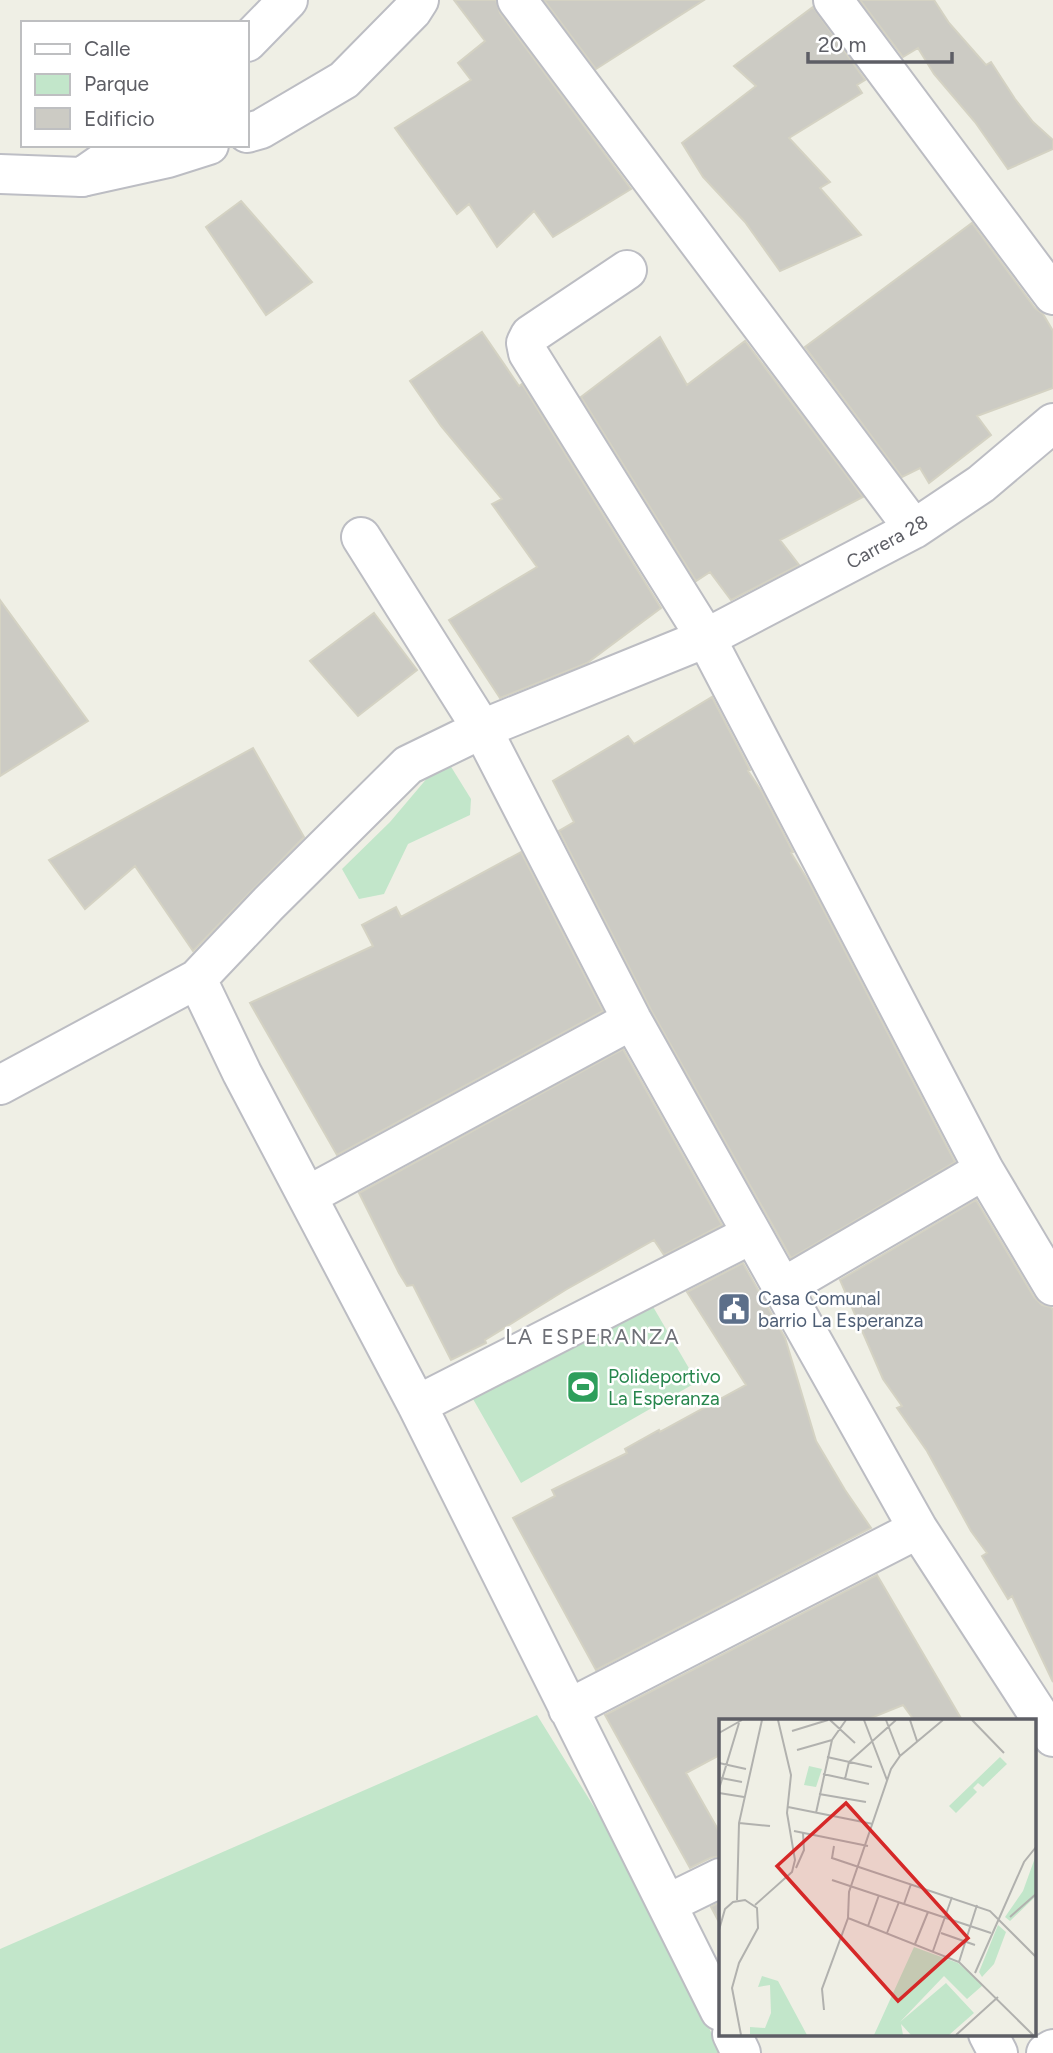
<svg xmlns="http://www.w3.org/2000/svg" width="1053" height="2053" viewBox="0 0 1053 2053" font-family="Figtree,sans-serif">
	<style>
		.green { fill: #c2e6ca }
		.building { fill: #cccbc4; stroke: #d4d2c3; stroke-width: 2 }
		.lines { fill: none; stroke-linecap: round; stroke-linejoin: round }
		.street-casing { stroke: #bcbdc3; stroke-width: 42 }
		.secondary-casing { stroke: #bdbec5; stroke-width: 42 }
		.street { stroke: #fff; stroke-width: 38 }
		.secondary { stroke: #fff; stroke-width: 38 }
		.labels { text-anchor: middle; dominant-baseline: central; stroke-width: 5; stroke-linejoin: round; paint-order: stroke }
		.street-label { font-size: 19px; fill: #5d5e65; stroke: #fff }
		.service-label { font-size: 19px; fill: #4e5e75; stroke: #fff; text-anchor: start }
		.leisure-label { font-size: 19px; fill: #27864d; stroke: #fff; text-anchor: start }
		.neighbourhood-label { font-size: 21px; letter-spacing: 2px; fill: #6e7077; stroke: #fff }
		.inset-road { fill: none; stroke: #b1b1ae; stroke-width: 2 }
		.view { fill: #d62828; fill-opacity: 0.15; stroke: #d62828; stroke-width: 3.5 }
		.inset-edge { fill: none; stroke: #5d5e65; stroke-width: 3.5 }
	</style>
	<rect width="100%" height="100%" fill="#efefe5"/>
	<path class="green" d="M445,757L471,799L470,815L408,844L384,894L359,899L342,869L390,822Z
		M645,1293L697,1382L521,1483L469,1392Z
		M537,1715L609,1831L665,1936L721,2053H0V1949Z"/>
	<path class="building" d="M454,0H496L500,13L631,189L553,237L534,211L497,247L469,204L457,214L395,128L471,80L458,63L485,41Z
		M544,0H704L596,69Z
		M860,0H934L949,23L986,65L991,62L1015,99L1033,122L1053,140V149L1008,169L975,122L934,74L918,48L903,57Z
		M813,7L865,80L857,85L862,93L789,138L830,182L820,188L861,235L780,271L745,222L703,177L682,143L756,86L734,66Z
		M241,201L312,282L266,315L206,227Z
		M972,223L1035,308L1043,314L1053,331V388L977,416L991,435L929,483L920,468L902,477L805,347Z
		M482,332L519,386L522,384L661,608L587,663L500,698L449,620L537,567L492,504L502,499L441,426L410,381Z
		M660,337L687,385L745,341L863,497L780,540L799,565L731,600L710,572L696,581L581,397Z
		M0,600L88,721L0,776Z
		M374,613L417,670L358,716L310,661Z
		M712,697L750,770L748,771L762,792L793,852L791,853L809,882L955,1162L791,1258L651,1010L559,831L574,822L553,781L628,736L634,744Z
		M253,748L304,837L193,951L135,866L85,909L49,860Z
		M521,852L603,1011L337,1155L250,1003L373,946L362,925L396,907L401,917Z
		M623,1049L722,1225L664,1255L654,1240L567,1289L485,1340L486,1343L451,1360L413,1285L407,1286L399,1273L359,1193Z
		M976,1200L1034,1297L1042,1305L1051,1307L1053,1310V1682L1012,1596L1008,1599L982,1556L987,1553L971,1531L927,1451L897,1408L902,1406L883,1379L840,1280Z
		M743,1263L785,1338L816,1441L845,1490L871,1528L596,1670L513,1518L555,1496L552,1490L627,1453L625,1449L659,1430L660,1432L746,1385L687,1292Z
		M877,1575L962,1720H914L903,1705L866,1720H720V1755L686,1773L720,1833V1856L710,1858L690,1868L605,1715Z
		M720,1902V1924L711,1907Z"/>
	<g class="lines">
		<defs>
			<path id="street" d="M517,0L914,529
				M833,0L1053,295
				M247,133L261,129L344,80L412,11L419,0
				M82,177L168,158L209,145
				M627,270L530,335L526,343L528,353L706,638L984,1170L1053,1286
				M361,537L482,729L632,1020L918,1529L1053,1737
				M197,979L242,1073L417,1405L720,2011
				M0,1085L197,979L269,903L408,765L482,729L706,638L914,529L981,484L1053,423
				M307,1196L632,1020
				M782,1288L984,1170
				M417,1405L752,1234
				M568,1709L918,1529
				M667,1904L720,1878
				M732,2034L741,2053
				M988,2034L998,2053
				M1046,2053L1053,2049"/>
			<path id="secondary" d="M247,42L288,0
				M0,174L82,177L128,145"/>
		</defs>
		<use href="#street" class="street-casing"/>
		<use href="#secondary" class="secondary-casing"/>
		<use href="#street" class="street"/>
		<use href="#secondary" class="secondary"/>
	</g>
	<defs>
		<symbol id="civic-square" viewBox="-11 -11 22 22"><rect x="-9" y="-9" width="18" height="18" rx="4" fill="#5c6f8a" stroke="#fff"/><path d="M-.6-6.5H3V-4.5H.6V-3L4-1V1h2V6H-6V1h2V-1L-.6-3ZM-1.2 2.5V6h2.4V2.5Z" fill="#fff"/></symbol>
		<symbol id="stadium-square" viewBox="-11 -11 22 22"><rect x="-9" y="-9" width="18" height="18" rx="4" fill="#2e9e5b" stroke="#fff"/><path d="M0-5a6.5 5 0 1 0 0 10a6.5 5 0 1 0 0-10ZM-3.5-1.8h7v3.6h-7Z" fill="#fff"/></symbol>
	</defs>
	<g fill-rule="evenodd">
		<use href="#civic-square" x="715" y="1290" width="38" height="38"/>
		<use href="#stadium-square" x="564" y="1368" width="38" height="38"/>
	</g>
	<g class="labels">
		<g class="street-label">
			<text transform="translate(887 542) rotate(-29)">Carrera 28</text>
		</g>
		<g class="service-label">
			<text x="758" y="1298">Casa Comunal<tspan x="758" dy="22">barrio La Esperanza</tspan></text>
		</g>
		<g class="leisure-label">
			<text x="608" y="1376">Polideportivo<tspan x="608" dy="22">La Esperanza</tspan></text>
		</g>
		<g class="neighbourhood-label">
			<text x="593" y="1336">LA ESPERANZA</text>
		</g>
	</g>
	<g transform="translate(719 1719)">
		<rect width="317" height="317" fill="#efefe5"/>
		<path d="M281,38L288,45L264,68L259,64L254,69L258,73L237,94L230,87ZM90,47L103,50L97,68L85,66ZM317,136V177L291,202L286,198L304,172ZM279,206L287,213L275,245L263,258L260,253ZM195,228L239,244L264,266L248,280L225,257L181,303L227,264L255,294L230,316H192L182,305L184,316H155ZM43,257L59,262L88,316L31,315V308L46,309L52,294L51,266L39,268Z" fill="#c2e6ca"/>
		<path class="inset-road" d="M111,1L136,24M145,1L168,61M167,1L181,37M191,1L198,22M253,1L285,34M73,12L109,1M0,14L23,1M78,31L113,21M108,38L153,48M0,44L27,50M104,55L150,65M2,59L23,63M126,60L130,43L177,1M0,70L20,4M0,74L25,78M100,75L147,83M69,88L154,105M97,94L113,21L127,1M20,104L51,107M75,112L149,127M115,127L113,139L271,192L317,238M77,149L85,131L84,114M113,161L272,214M18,181L20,104L43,1M185,185L192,165M36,186L73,153L76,141L68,94L72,56L59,1M291,198L317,175M129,199L240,243L314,316M149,207L160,176M0,211L6,190L14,183L26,181L38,189L39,209L20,244L13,269L22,316M168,214L180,183M222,214L256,226M196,225L209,193M214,232L233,178M240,243L258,186M256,254L305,143L317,128M105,291L103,270L129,199L130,173L172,50L181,37L224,1M237,316L279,278"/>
		<path class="view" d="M127,84L249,219L179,282L58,147Z"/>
		<rect width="317" height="317" class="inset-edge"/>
	</g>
	<rect x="21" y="21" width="228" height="126" fill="#ffffff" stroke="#bebfc1" stroke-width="2"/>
	<rect x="35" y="44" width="35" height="10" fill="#ffffff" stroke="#bebfc1" stroke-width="2"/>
	<text x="84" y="56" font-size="21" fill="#5d5e65">Calle</text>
	<rect x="35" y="74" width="35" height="21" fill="#c2e6ca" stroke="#bebfc1" stroke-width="2"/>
	<text x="84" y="91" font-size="21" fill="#5d5e65">Parque</text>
	<rect x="35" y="108" width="35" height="21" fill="#cccbc4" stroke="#bebfc1" stroke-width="2"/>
	<text x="84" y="126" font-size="21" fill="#5d5e65">Edificio</text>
	<path d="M808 52v10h144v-10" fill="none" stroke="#5d5e65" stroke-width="3.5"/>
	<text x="818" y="52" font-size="21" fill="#5d5e65" stroke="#ffffff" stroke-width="5" paint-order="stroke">20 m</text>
</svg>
